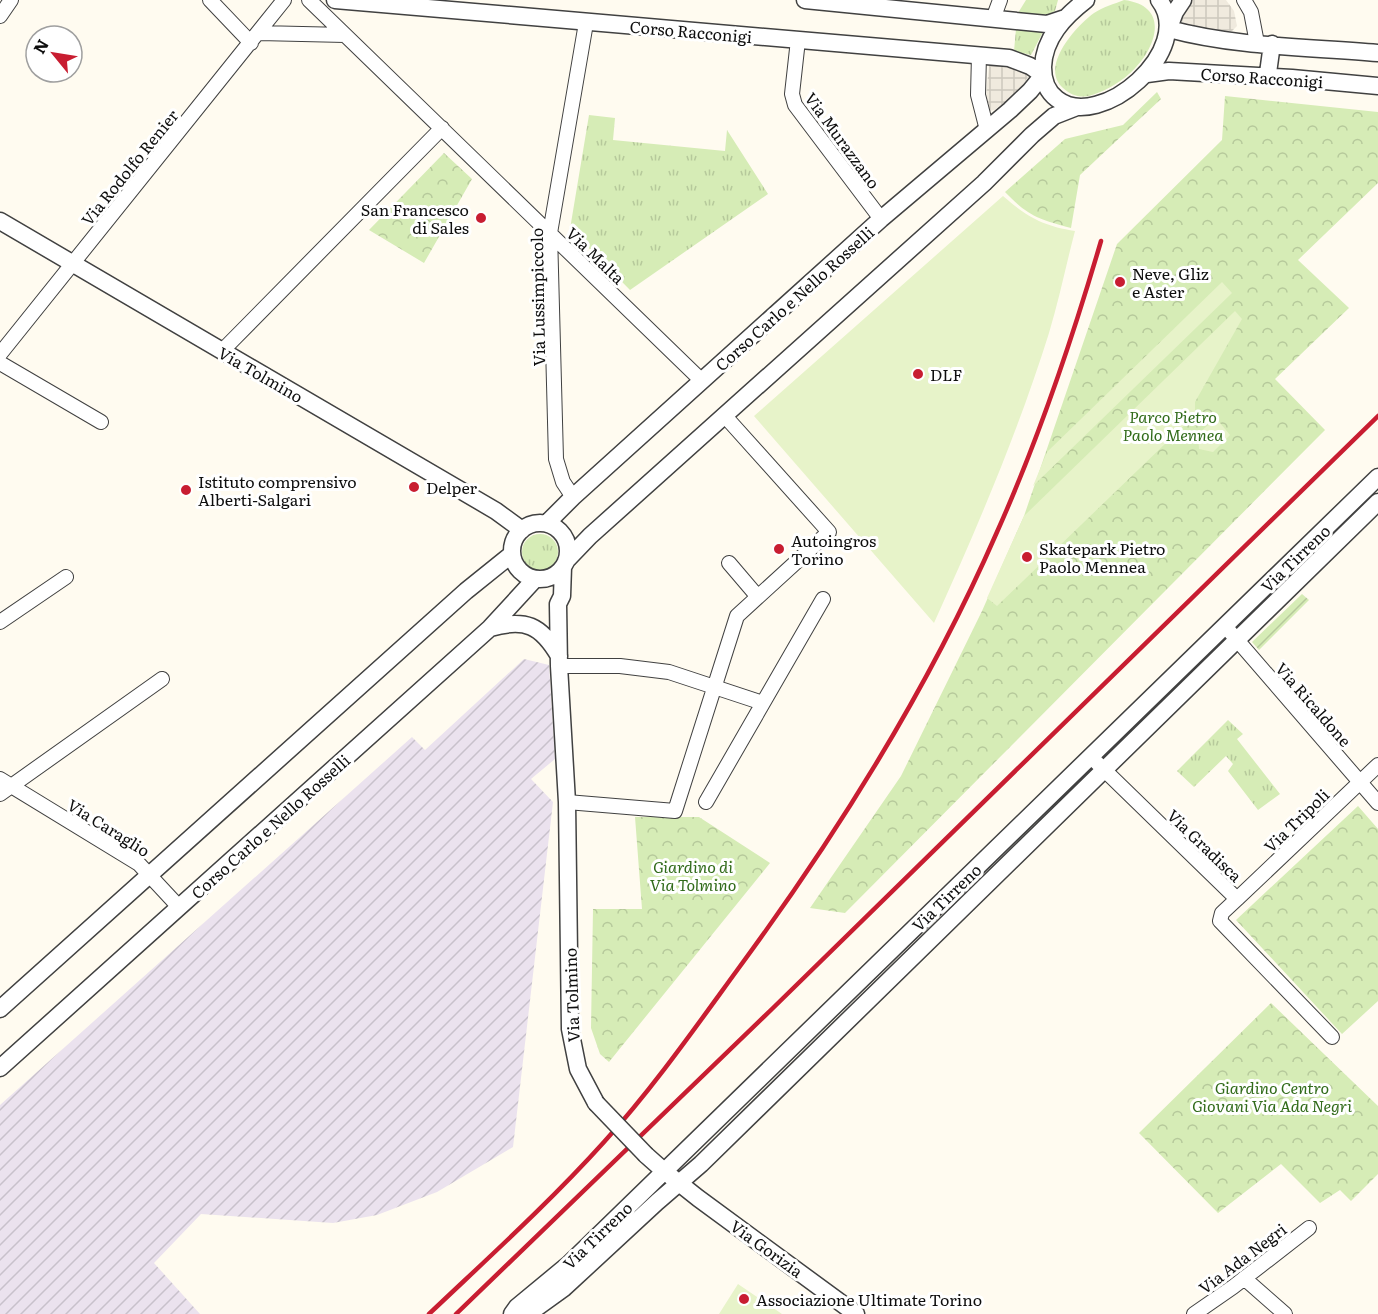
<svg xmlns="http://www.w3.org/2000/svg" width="1378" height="1314" viewBox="0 0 1378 1314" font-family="Literata,serif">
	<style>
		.industrial { fill: url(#industrial-furrows) }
		.grass { fill: url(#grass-tufts) }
		.park { fill: url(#park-crowns) }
		.garden { fill: url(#garden-furrows) }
		.pitch { fill: #e7f3c9 }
		.plaza { fill: url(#plaza-grid) }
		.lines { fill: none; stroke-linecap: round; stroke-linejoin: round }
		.minor-casing { stroke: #414141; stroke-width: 16 }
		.tertiary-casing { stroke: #414141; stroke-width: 19 }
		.minor { stroke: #fff; stroke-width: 14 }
		.tertiary { stroke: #fff; stroke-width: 16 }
		.rail { stroke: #c81d31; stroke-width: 4.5 }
		.tertiary-bridge-casing { stroke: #414141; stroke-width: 19; stroke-linecap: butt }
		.tertiary-bridge { stroke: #fff; stroke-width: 16 }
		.poi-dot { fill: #c81d31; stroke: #fff; stroke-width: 2 }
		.labels { text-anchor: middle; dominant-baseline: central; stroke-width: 6; stroke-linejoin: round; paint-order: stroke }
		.street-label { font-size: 16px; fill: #0e0e0e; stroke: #fff }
		.poi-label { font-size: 16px; fill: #0e0e0e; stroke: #fff; text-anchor: start }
		.park-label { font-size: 16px; font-style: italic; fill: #316b1a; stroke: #fff }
	</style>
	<defs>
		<pattern id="industrial-furrows" width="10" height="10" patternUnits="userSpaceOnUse" patternTransform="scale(1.5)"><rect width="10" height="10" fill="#ebe2ee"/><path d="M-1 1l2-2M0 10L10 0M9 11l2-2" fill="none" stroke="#c8c1cb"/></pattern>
		<pattern id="grass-tufts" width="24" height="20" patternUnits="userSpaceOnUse" patternTransform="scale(1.5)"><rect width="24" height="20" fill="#d6ecb6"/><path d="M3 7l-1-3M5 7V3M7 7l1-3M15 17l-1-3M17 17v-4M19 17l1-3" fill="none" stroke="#b6c99b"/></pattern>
		<pattern id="park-crowns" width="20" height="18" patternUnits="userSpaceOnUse" patternTransform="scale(1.5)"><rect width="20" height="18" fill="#d6ecb6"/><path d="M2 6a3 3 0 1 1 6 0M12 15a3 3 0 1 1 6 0" fill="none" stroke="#b6c99b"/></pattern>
		<pattern id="garden-furrows" width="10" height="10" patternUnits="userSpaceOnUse" patternTransform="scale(1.5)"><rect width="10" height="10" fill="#d6ecb6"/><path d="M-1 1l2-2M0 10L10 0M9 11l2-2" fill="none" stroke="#b6c99b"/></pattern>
		<pattern id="plaza-grid" width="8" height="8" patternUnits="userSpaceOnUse" patternTransform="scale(1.5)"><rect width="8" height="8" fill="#f0eade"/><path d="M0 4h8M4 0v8" fill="none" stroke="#cdc8bd"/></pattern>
	</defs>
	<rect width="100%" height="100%" fill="#fffbf0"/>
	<path class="industrial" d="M524,659L549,665L555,759L531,779L553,802L513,1147L437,1192L377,1215L333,1223L201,1214L154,1263L200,1314H0V1105L412,737L425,750Z"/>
	<path class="grass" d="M1026,0H1058L1055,11L1047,15L1018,13Z
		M1124,0C1173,6 1155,52 1129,74C1118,84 1103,92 1089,96C1079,98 1071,95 1063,88C1039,67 1076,26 1094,13C1103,7 1114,4 1124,0Z
		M1016,29L1043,32L1031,55L1014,51Z
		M589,115L615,118L613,140L725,151L727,130L768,194L630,290L570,229Z
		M522 552a18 18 0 1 1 36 0a18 18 0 1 1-36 0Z
		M1228,720L1243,734L1237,739L1280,794L1258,810L1228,771L1233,764L1226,756L1194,787L1177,771Z"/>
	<path class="park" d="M1157,92L1161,99L1080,175L1071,228C1039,219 1029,217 1005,192L1065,139L1123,125Z
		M1225,96L1378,112V183L1298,260L1349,308L1275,379L1325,430L845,913L810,908L901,776L982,611L1024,516L1117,244L1222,140Z
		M444,153L472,179L424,263L369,230Z
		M1358,806L1378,829V1001L1342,1034L1236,920Z
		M635,817H699L770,863L609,1062L600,1054L591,1028L593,909H642Z
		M1271,1003L1378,1106V1174L1351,1201L1340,1190L1320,1203L1281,1164L1218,1213L1139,1133Z"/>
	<path class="garden" d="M1302,594L1309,600L1259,650L1252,642Z"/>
	<path class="pitch" d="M1003,196C1027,217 1043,226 1075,231C1066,265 1059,300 1049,333C1018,432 977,528 934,623L754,416Z
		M1222,282L1232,293L1033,486L1047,452Z
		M1235,311L1242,319L1195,402V415L997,606L987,598L1024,516Z
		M1216,418L1230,435L1213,452L1199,449L1198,434Z
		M738,1284L782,1314H719Z"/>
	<path class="plaza" d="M1189,0H1226L1234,11L1237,26L1232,31L1199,30L1187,26L1181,20V14Z
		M993,62L1022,68L1028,77L1022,86L1008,100L994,110L989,111L986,102L987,84L989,66Z"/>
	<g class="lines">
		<defs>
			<path id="minor" d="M210,0L251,43
				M309,0L702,381
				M1244,0L1251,12L1257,43
				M0,16L11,0
				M993,19L1000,0
				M259,33L345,35
				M798,40L792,94L795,105L881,219
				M979,55L978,95L987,130
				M222,351L442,128
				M0,354L284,0
				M0,363L101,422
				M573,497L563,482L556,459L550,233L586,23
				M729,563L758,597
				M0,622L66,577
				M1225,626L1378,803
				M559,666H620L669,672L763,703
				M1091,757L1237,899L1222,913L1220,921L1332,1037
				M0,779L139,864L179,907
				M0,794L162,679
				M567,802L675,811L737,616L829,532L724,415
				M706,802L823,599
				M1237,899L1378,765
				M1244,1278L1285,1314
				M1194,1314L1233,1287L1309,1228"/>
			<path id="tertiary" d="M335,0L1009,58L1030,66L1043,75
				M805,0L1047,24L1065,18
				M1086,0C1064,17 1044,38 1043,67C1043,79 1046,91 1057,99C1100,133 1197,49 1159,0
				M1169,28L1175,12L1183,0
				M1169,29C1236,47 1309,47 1378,53
				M1147,74L1169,71L1292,78L1378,86
				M1266,77L1268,73L1272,44
				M0,221L496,511L522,530
				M547,523L573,497L881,219L1010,110L1030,91L1043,75
				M512 551a28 28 0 1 1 56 0a28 28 0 1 1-56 0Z
				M566,561L590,536L984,183L1032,135L1054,116L1077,107
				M563,567L562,596L558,604L559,666L567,802L570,1029L578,1069L596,1103
				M490,628C525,618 541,625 559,656
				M0,1009L466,591L512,554
				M0,1068L490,628L535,579
				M646,1155L664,1171L698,1198L856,1314
				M512,1314L517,1307L569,1264L1378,477
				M528,1314L564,1288L657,1202L701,1164L1378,502"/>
		</defs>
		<use href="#minor" class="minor-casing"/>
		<use href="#tertiary" class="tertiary-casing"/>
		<use href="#minor" class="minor"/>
		<use href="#tertiary" class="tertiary"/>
		<path class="rail" d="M429,1314C488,1258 549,1203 604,1142C653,1088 695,1028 738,969C839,832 929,688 997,532C1039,438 1072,340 1101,241
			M456,1314L773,1008L1378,416"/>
		<defs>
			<path id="tertiary-bridge" d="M596,1103L646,1155"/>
		</defs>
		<use href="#tertiary-bridge" class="tertiary-bridge-casing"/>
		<use href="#tertiary-bridge" class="tertiary-bridge"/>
	</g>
	<g class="poi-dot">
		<circle cx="481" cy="218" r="6"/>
		<circle cx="1120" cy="282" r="6"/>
		<circle cx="918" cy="374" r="6"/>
		<circle cx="414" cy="487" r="6"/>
		<circle cx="186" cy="490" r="6"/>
		<circle cx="779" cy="549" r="6"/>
		<circle cx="1027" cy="557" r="6"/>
		<circle cx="744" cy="1299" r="6"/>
	</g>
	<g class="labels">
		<g class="street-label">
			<text transform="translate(691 31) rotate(5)">Corso Racconigi</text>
			<text transform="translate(1262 77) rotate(4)">Corso Racconigi</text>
			<text transform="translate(843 140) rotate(54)">Via Murazzano</text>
			<text transform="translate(129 167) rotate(-51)">Via Rodolfo Renier</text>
			<text transform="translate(596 255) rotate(44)">Via Malta</text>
			<text transform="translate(537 297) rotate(-91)">Via Lussimpiccolo</text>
			<text transform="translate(794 298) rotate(-42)">Corso Carlo e Nello Rosselli</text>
			<text transform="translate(261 374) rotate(30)">Via Tolmino</text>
			<text transform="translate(1295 558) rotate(-44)">Via Tirreno</text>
			<text transform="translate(1314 704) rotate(49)">Via Ricaldone</text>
			<text transform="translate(1296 820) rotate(-44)">Via Tripoli</text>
			<text transform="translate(270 826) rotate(-42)">Corso Carlo e Nello Rosselli</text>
			<text transform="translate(109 827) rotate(32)">Via Caraglio</text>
			<text transform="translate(1205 845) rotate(44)">Via Gradisca</text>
			<text transform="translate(946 897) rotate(-44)">Via Tirreno</text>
			<text transform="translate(571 995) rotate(-92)">Via Tolmino</text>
			<text transform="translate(597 1235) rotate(-44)">Via Tirreno</text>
			<text transform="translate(767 1248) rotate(36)">Via Gorizia</text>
			<text transform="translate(1242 1258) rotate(-37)">Via Ada Negri</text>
		</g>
		<g class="poi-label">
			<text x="469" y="209" text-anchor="end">San Francesco<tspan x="469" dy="18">di Sales</tspan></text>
			<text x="1132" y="273">Neve, Gliz<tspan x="1132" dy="18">e Aster</tspan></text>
			<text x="930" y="374">DLF</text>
			<text x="198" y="481">Istituto comprensivo<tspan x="198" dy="18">Alberti-Salgari</tspan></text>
			<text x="426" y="487">Delper</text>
			<text x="791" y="540">Autoingros<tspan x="791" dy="18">Torino</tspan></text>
			<text x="1039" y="548">Skatepark Pietro<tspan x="1039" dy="18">Paolo Mennea</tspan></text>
			<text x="756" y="1299">Associazione Ultimate Torino</text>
		</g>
		<g class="park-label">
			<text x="1173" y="416">Parco Pietro<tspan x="1173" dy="18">Paolo Mennea</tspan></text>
			<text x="693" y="866">Giardino di<tspan x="693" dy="18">Via Tolmino</tspan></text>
			<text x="1272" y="1087">Giardino Centro<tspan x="1272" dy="18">Giovani Via Ada Negri</tspan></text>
		</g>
	</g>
	<g transform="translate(54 54) rotate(300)"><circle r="28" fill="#ffffff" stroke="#9f9f9f" stroke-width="1.5"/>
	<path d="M0-4.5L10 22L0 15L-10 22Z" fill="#c81d31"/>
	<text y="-9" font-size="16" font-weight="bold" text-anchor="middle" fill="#0e0e0e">N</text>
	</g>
</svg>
